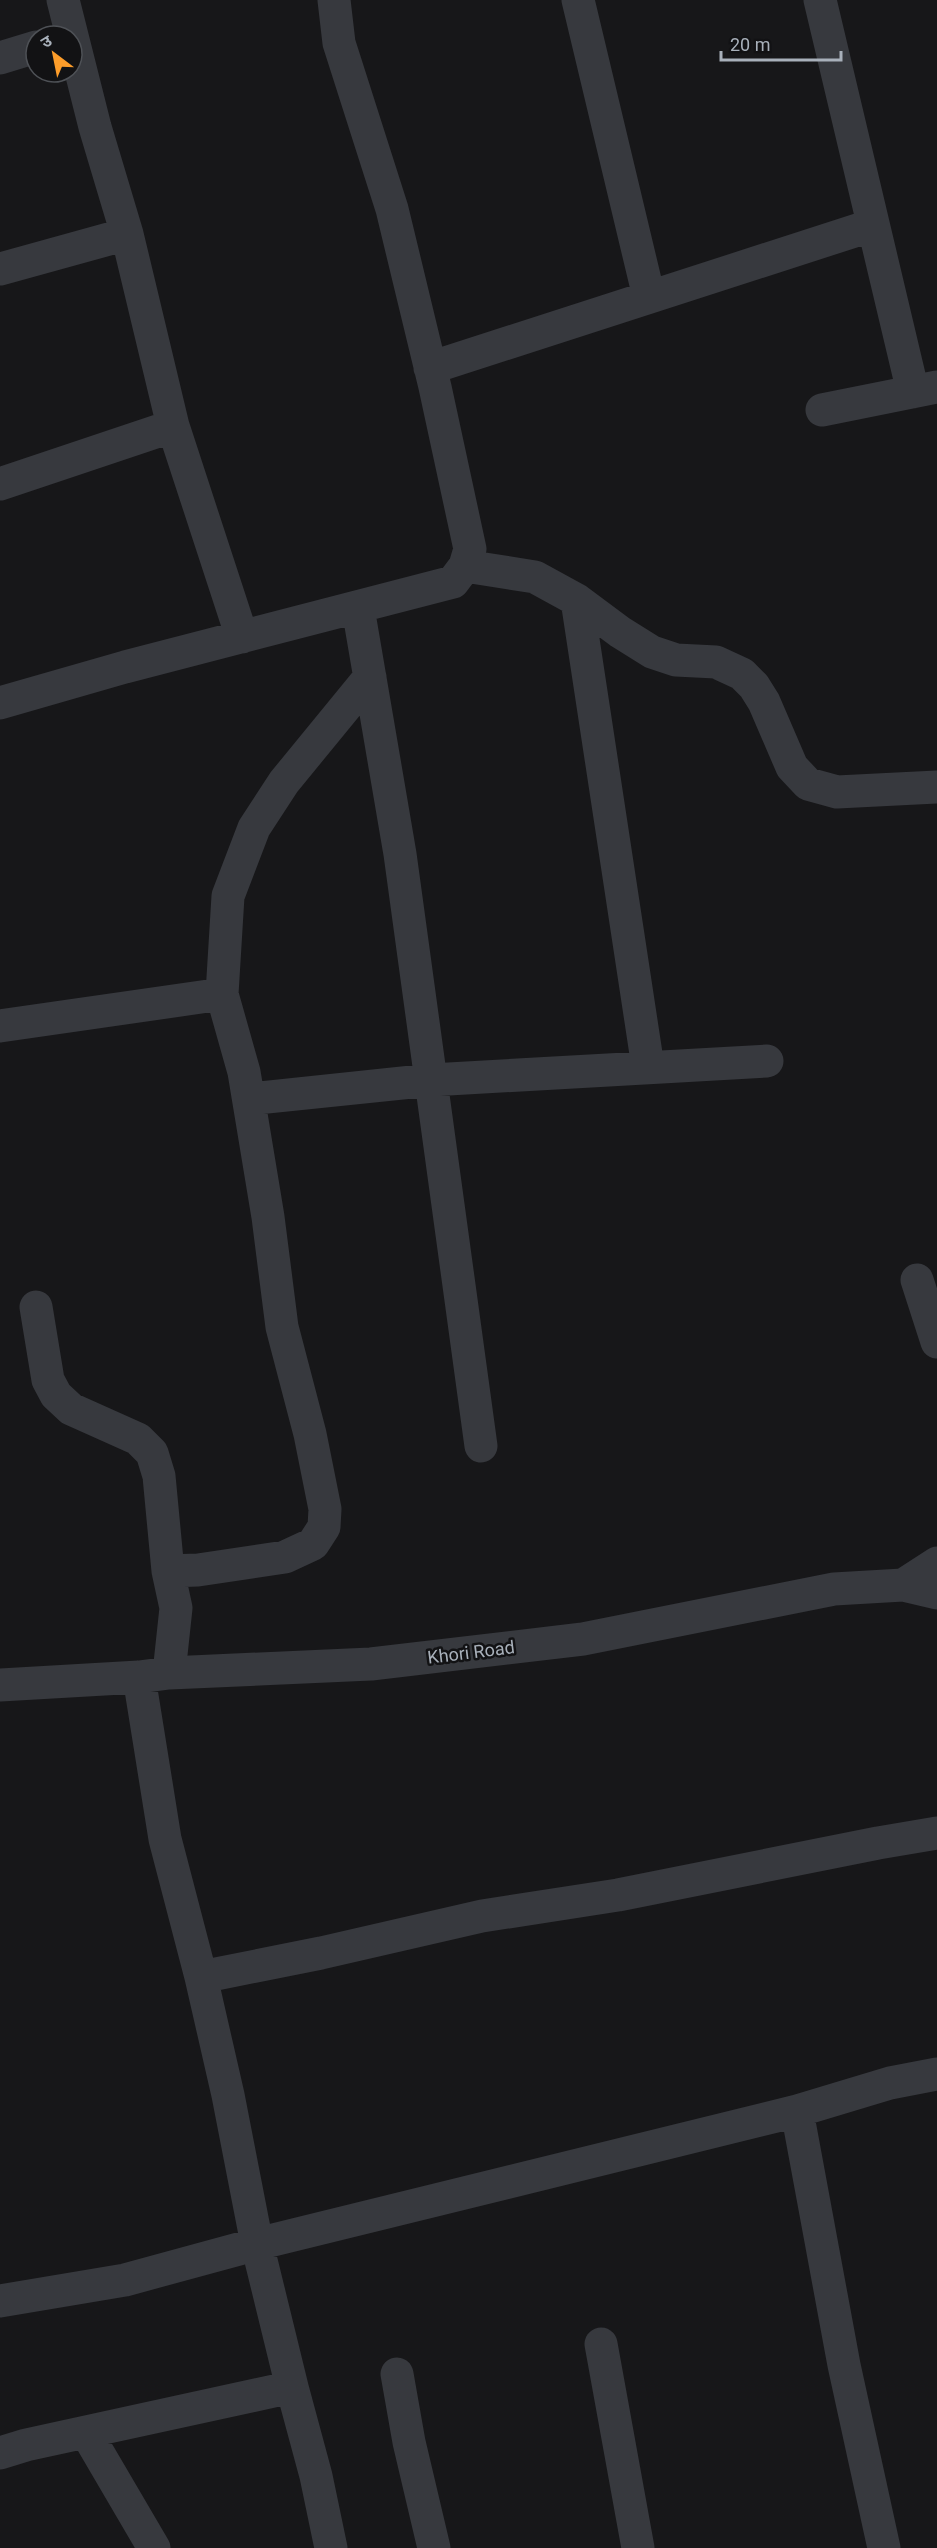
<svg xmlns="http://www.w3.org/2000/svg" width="937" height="2548" viewBox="0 0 937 2548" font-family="Roboto,'Noto Sans Devanagari',sans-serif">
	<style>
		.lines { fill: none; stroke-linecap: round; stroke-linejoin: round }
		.minor { stroke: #37393e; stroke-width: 33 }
		.labels { text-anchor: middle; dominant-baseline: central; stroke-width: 5; stroke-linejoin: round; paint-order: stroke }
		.street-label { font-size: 18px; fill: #a8b0ba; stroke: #121214 }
	</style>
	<rect width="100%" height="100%" fill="#171719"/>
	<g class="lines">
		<path class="minor" d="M578,0L649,297
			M820,0L913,392
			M0,58L36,47
			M0,269L127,234
			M430,368L873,225
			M822,410L937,387
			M173,426L242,637
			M0,484L173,426L127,234L95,127L63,0
			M465,566L535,577L577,600L620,632L652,652L676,660L716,662L742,674L754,686L764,702L792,767L808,784L837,792L937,787
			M577,600L648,1067
			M358,608L400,854L481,1446
			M0,703L125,667L453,582L465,566L470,549L435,387L392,209L339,43L334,0
			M222,994L228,896L254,828L284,782L370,677
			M0,1026L222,994L244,1072L268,1217L282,1327L310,1434L325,1509L324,1527L313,1544L285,1557L198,1570L168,1571
			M249,1099L431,1080L767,1061
			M917,1280L937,1342
			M36,1307L48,1380L56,1395L71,1409L138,1439L152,1453L159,1476L168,1571L176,1608L169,1673
			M903,1585L937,1563
			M0,1685L139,1677L169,1673L371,1664L583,1639L834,1589L903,1585L937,1593
			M201,1977L321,1953L482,1916L618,1895L878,1843L937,1833
			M0,2301L125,2280L257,2244L228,2095L201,1977L165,1839L139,1677
			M601,2344L638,2548
			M397,2374L409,2442L434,2548
			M292,2387L257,2244L797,2111
			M86,2432L154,2548
			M0,2453L26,2445L292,2387L316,2476L331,2548
			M884,2548L844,2365L797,2111L890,2083L937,2074"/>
	</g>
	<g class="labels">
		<g class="street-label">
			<text transform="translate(471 1652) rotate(-7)">Khori Road</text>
		</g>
	</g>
	<g transform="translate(54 54) rotate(328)"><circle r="28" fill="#121214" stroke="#4e5156" stroke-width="1.5"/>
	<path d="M0-4.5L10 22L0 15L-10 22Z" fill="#fd9d2a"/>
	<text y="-9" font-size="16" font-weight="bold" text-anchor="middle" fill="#a8b0ba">उ</text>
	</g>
	<path d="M721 51v9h120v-9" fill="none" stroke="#a8b0ba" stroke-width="3"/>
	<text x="730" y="51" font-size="18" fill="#a8b0ba" stroke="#121214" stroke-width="4.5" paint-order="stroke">20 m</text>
</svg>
